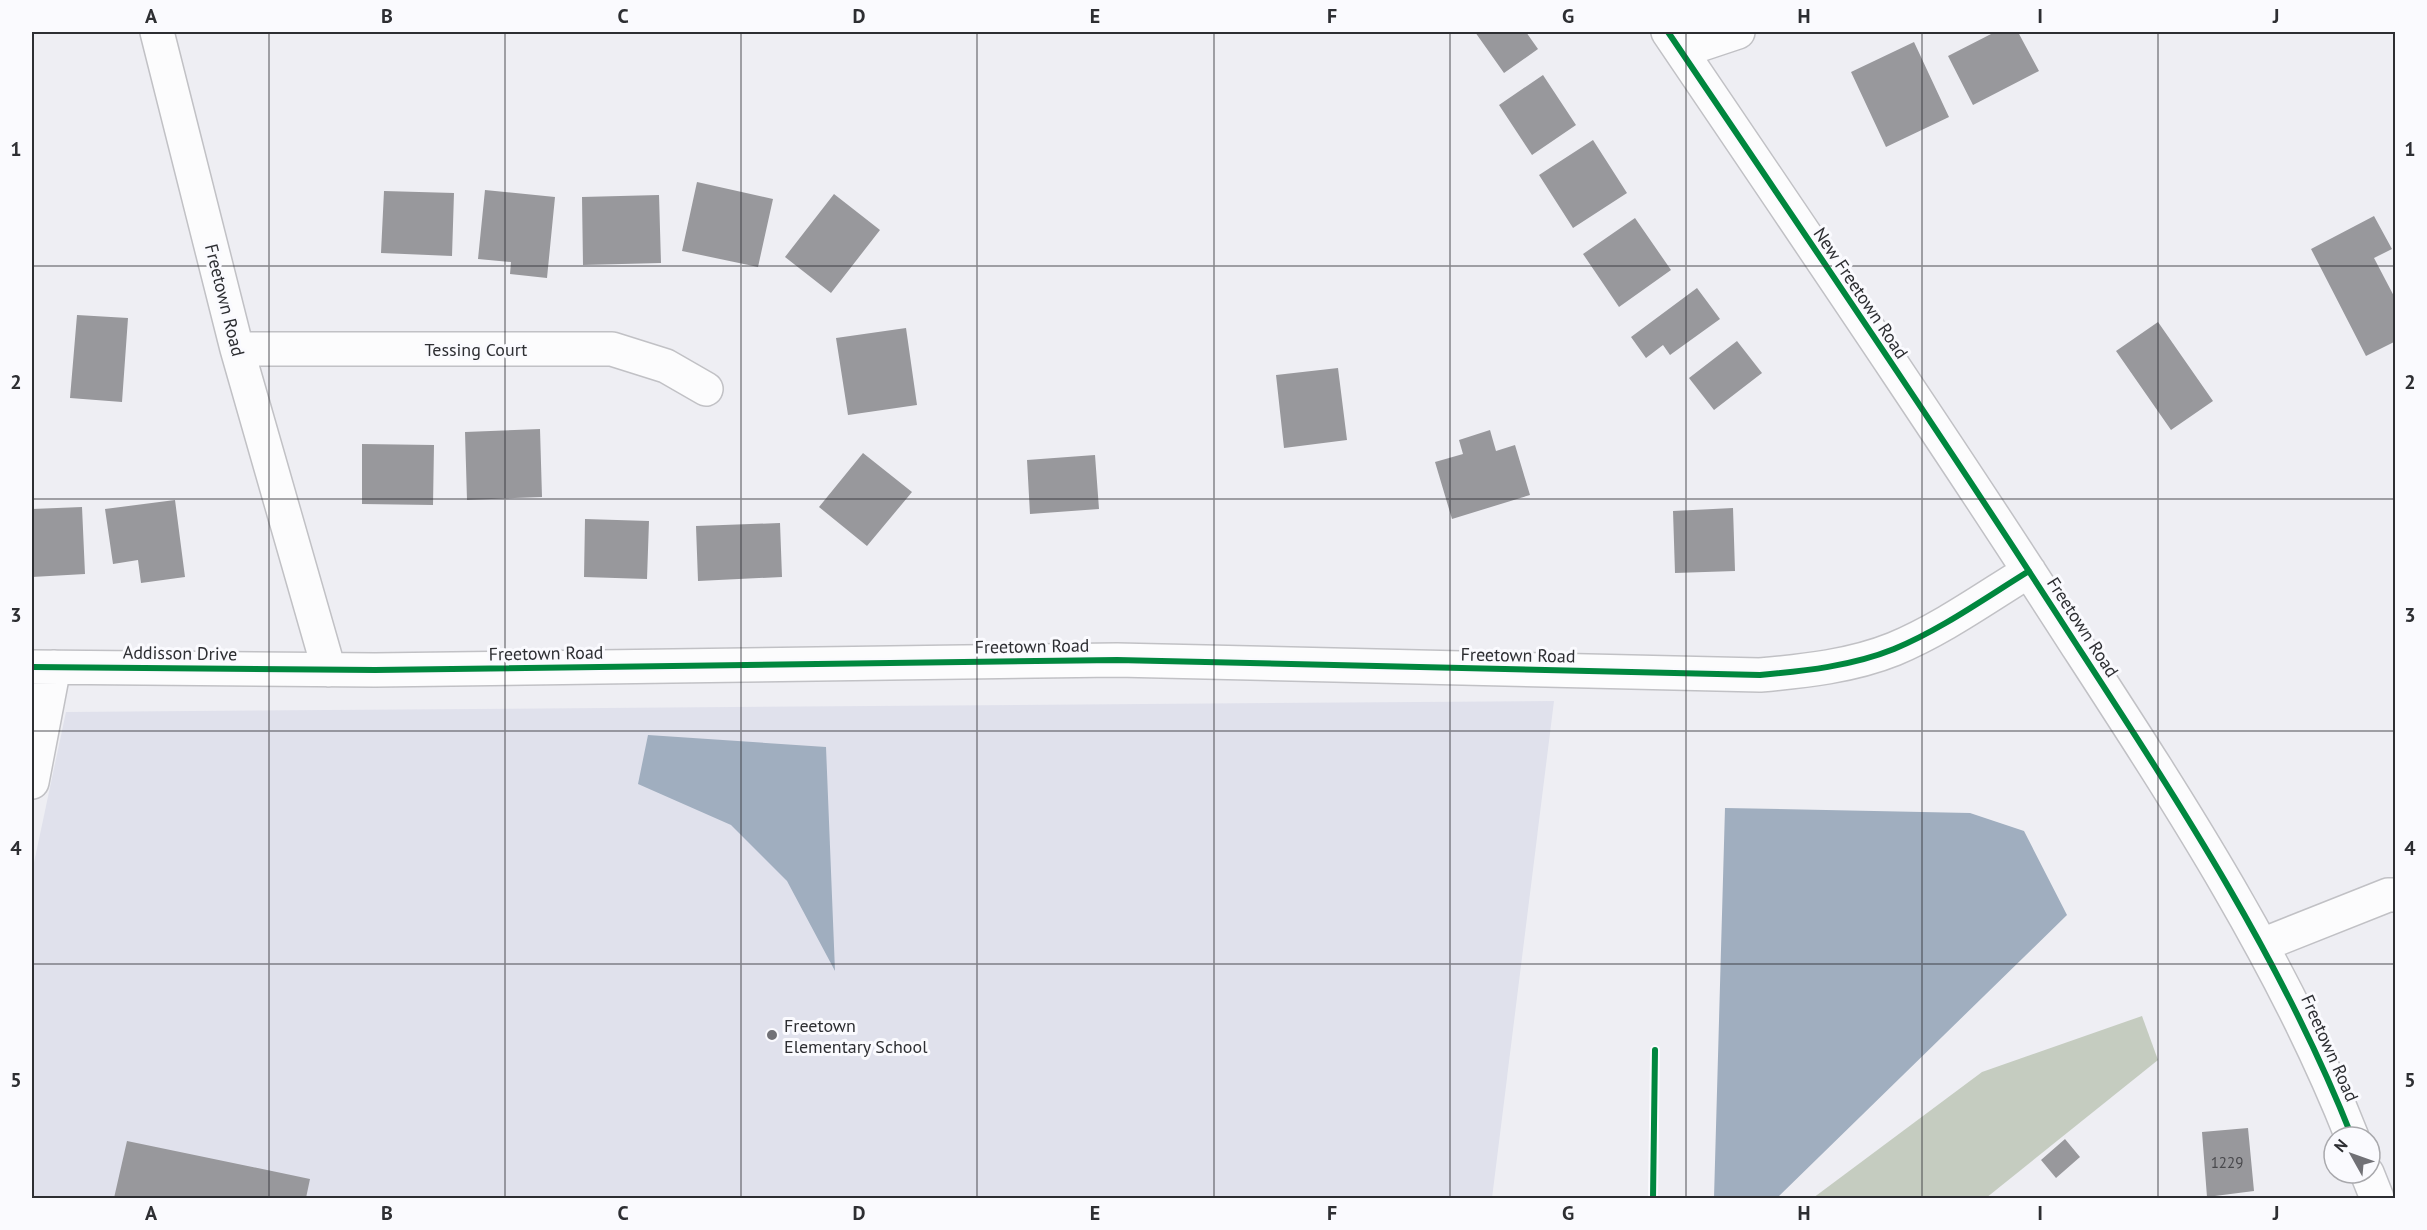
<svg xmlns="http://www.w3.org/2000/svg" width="2427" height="1230" viewBox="0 0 2427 1230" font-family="'PT Sans',sans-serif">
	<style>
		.built { fill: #e0e1ec }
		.forest { fill: #c5ccc0 }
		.water { fill: #a0aebf }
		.building { fill: #98989c }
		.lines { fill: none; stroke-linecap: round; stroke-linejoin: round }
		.minor-casing { stroke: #c1c1c5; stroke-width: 36 }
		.minor { stroke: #fcfcfd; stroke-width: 33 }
		.cycleway-casing { stroke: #fafafe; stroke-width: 10 }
		.cycleway { stroke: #00873e; stroke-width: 6 }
		.grid { fill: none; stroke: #2d2e32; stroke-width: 1.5; stroke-opacity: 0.55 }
		.poi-dot { fill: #717176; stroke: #fafafe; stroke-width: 2 }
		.labels { text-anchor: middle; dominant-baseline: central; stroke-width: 6; stroke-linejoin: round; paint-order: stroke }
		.number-label { font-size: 15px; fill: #48484c }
		.street-label { font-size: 18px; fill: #2d2e32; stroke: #fafafe }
		.poi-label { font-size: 18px; fill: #2d2e32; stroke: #fafafe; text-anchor: start }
		.neatline { fill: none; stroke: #2d2e32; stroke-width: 2 }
		.grid-label { font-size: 20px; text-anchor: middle; font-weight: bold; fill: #2d2e32 }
	</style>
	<rect width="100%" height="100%" fill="#eeeef3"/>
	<path class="built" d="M1554,701L1492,1198H32V872L66,712Z"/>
	<path class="forest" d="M2142,1016L2158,1060L1986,1198H1813L1982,1072Z"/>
	<path class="water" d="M648,735L826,747L835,971L787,881L731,825L638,784Z
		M1725,808L1970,813L2024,831L2067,915L1777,1198H1714Z"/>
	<path class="building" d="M1475,32H1526L1538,49L1504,73Z
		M1995,32H2018L2039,71L1973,105L1948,56Z
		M1914,42L1949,117L1886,147L1851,72Z
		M1543,75L1576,125L1532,155L1499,105Z
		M1593,140L1627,193L1573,228L1539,175Z
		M697,182L773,199L758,267L682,251Z
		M485,190L555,197L547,278L510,274L511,262L478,259Z
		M384,191L454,193L452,256L381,253Z
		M834,194L880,230L831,293L785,257Z
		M659,195L661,263L583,265L582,197Z
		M2374,216L2392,249L2374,258L2396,300V341L2366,356L2311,249Z
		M1635,218L1671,270L1619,307L1583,254Z
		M1697,288L1720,319L1670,355L1663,345L1646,358L1631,337Z
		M77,315L128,318L122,402L70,398Z
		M2158,322L2213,401L2171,430L2116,351Z
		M906,328L917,405L848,415L836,338Z
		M1737,341L1762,373L1714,410L1689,378Z
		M1338,368L1347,440L1284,448L1276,375Z
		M540,429L542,497L467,500L465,432Z
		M1490,430L1496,451L1515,445L1530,495L1452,519L1435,462L1463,454L1459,440Z
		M362,444L434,445L433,505L362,504Z
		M863,453L912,492L867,546L819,507Z
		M1095,455L1099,509L1030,514L1027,460Z
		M175,500L185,577L141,583L138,560L113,564L105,509Z
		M82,507L85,574L32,577V509Z
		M1733,508L1735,571L1675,573L1673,511Z
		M585,519L649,521L647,579L584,577Z
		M780,523L782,577L698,581L696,526Z
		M2248,1128L2254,1191L2207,1197L2202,1132Z
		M2065,1139L2080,1157L2056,1178L2041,1160Z
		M127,1141L310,1179L306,1198H114Z"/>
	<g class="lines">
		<defs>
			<path id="minor" d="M157,32L237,349L329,670
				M1668,32C1806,236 1945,440 2078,647C2180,804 2283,962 2352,1137
				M1681,51L1738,32
				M237,349H612L666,366L706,389
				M32,667L375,670L1117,660L1760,675C1805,671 1852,666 1894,649C1942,629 1985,598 2029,571
				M32,782L54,667
				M2262,945L2388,895H2396
				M2367,1173L2377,1198"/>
		</defs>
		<use href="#minor" class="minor-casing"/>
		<use href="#minor" class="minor"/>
		<defs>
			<path id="cycleway" d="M1668,32C1806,236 1945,440 2078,647C2180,804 2283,962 2352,1137
				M32,667L375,670L1117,660L1760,675C1805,671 1852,666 1894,649C1942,629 1985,598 2029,571
				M1653,1198L1655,1050"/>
		</defs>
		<use href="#cycleway" class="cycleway-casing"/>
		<use href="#cycleway" class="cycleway"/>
	</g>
	<path class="grid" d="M269,32V1198M505,32V1198M741,32V1198M977,32V1198M1214,32V1198M1450,32V1198M1686,32V1198M1922,32V1198M2158,32V1198M32,266H2396M32,499H2396M32,731H2396M32,964H2396"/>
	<circle class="poi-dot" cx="772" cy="1035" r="6"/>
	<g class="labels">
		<g class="number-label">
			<text x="2227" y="1162">1229</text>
		</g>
		<g class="street-label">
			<text transform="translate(1861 293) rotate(56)">New Freetown Road</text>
			<text transform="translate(225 300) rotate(76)">Freetown Road</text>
			<text x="476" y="349">Tessing Court</text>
			<text transform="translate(2083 627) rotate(57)">Freetown Road</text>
			<text transform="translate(1032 646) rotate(-1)">Freetown Road</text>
			<text transform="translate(180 653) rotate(1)">Addisson Drive</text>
			<text transform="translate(546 653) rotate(-1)">Freetown Road</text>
			<text transform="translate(1518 655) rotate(1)">Freetown Road</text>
			<text transform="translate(2330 1048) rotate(66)">Freetown Road</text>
		</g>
		<g class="poi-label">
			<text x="784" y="1025">Freetown<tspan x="784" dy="21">Elementary School</tspan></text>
		</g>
	</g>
	<rect width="2427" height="1230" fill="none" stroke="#fafafe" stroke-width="66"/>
	<g transform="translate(2352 1155) rotate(310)"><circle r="28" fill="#fafafe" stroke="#a8a8ac" stroke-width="1.5"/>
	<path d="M0-4.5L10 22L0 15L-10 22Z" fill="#717176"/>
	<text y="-9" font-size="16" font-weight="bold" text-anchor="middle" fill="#2d2e32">N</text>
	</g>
	<rect x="33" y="33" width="2361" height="1164" class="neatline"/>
	<g class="grid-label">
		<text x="151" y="23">A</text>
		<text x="387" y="23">B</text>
		<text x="623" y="23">C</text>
		<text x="859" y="23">D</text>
		<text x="1095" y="23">E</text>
		<text x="1332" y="23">F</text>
		<text x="1568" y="23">G</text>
		<text x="1804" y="23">H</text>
		<text x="2040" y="23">I</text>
		<text x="2276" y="23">J</text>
		<text x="16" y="156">1</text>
		<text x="2410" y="156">1</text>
		<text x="16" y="389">2</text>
		<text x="2410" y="389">2</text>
		<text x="16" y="622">3</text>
		<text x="2410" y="622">3</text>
		<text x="16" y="855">4</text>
		<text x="2410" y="855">4</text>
		<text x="16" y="1087">5</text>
		<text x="2410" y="1087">5</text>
		<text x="151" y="1220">A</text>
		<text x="387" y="1220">B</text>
		<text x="623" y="1220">C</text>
		<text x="859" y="1220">D</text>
		<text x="1095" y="1220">E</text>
		<text x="1332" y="1220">F</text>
		<text x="1568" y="1220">G</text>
		<text x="1804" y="1220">H</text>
		<text x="2040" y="1220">I</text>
		<text x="2276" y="1220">J</text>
	</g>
</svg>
